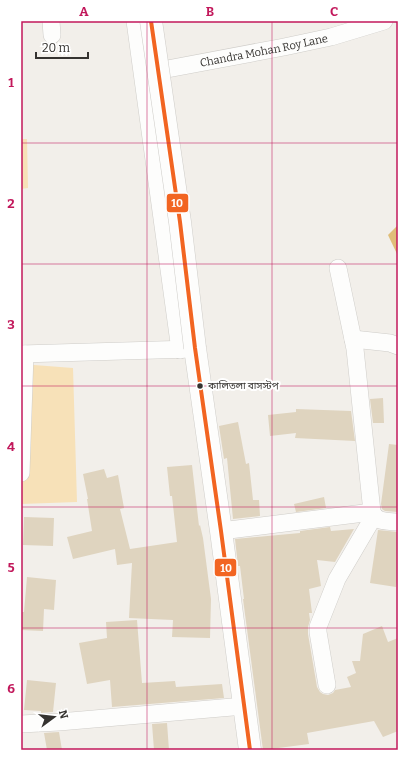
<svg xmlns="http://www.w3.org/2000/svg" width="419" height="771" viewBox="0 0 419 771" font-family="Bitter,'Noto Sans Bengali',serif">
	<style>
		.green { fill: #f7e1b8 }
		.water { fill: #e0be79 }
		.building { fill: #dfd4bf }
		.lines { fill: none; stroke-linecap: round; stroke-linejoin: round }
		.minor-casing { stroke: #cfcdc9; stroke-width: 18 }
		.primary-casing { stroke: #cfcdc9; stroke-width: 23 }
		.minor { stroke: #fdfdfc; stroke-width: 17 }
		.primary { stroke: #fdfdfc; stroke-width: 22 }
		.primary-bridge-casing { stroke: #cfcdc9; stroke-width: 23; stroke-linecap: butt }
		.primary-bridge { stroke: #fdfdfc; stroke-width: 22 }
		.bus-1-casing { stroke: #fff; stroke-width: 7 }
		.bus-1 { stroke: #f26522; stroke-width: 4 }
		.grid { fill: none; stroke: #c2185b; stroke-width: 1; stroke-opacity: 0.55 }
		.bus-dot { fill: #353330; stroke: #fff; stroke-width: 1.5 }
		.labels { text-anchor: middle; dominant-baseline: central; stroke-width: 4; stroke-linejoin: round; paint-order: stroke }
		.bus-label { font-size: 10px; fill: #353330; stroke: #fff; text-anchor: start }
		.street-label { font-size: 11px; fill: #353330; stroke: #fff }
		.line-badge { stroke: #fff; stroke-width: 1.5 }
		.badge-label { font-size: 11px; text-anchor: middle; font-weight: bold; fill: #fff }
		.neatline { fill: none; stroke: #c2185b; stroke-width: 1.5 }
		.grid-label { font-size: 13px; text-anchor: middle; font-weight: bold; fill: #c2185b }
	</style>
	<rect width="100%" height="100%" fill="#f2efea"/>
	<path class="green" d="M21,139H27L28,188L21,189Z
		M21,364L73,368L77,502L21,504Z"/>
	<path class="water" d="M398,225V256L388,235Z"/>
	<path class="building" d="M383,398L384,423H373L370,399Z
		M296,409L351,411L355,441L295,438L296,433L270,436L268,415L296,412Z
		M238,422L246,464L249,463L253,500H259L260,516L233,519L227,458L224,459L219,426Z
		M389,444L398,445V512L385,511L382,509L381,504Z
		M192,465L199,526L200,525L203,538L211,599L210,638L172,637L173,620L129,618L132,563L117,565L115,549L73,559L67,537L92,531L87,499H88L83,474L104,469L107,478L118,475L124,508L120,509L130,549L177,542L172,496H170L167,467Z
		M324,497L326,508L296,512L294,504Z
		M24,517L54,518L53,546L23,545Z
		M330,527L331,531L354,529L335,562L317,560L321,586L309,589L312,613H309L310,620L308,627V634L317,687L320,692L323,694L328,695L333,693L335,690L351,687L347,677L356,673L352,661H360L363,634L382,626L388,642L398,638V731L383,737L374,721L307,733L309,744L263,750L243,599H244L240,566H238L235,539L300,533V531Z
		M378,530L398,532V574L396,587L370,583Z
		M27,577L56,580L54,610L44,609L43,631L21,630V612H24Z
		M137,620L142,683L175,681L176,687L222,684L224,698L112,707L110,680L87,684L79,643L107,638L106,622Z
		M27,680L56,683L53,712L41,713V711L24,710Z
		M167,723L169,750H154L152,724Z
		M59,732L62,750H47L44,733Z"/>
	<g class="lines">
		<defs>
			<g id="minor">
				<path d="M51,21L52,35"/>
				<path d="M135,21L180,350"/>
				<path id="s1" d="M146,73L284,47L331,37L384,21"/>
				<path d="M338,268L355,349L372,512C377,523 387,521 398,522"/>
				<path d="M353,339L390,343L398,346"/>
				<path d="M21,354L191,349"/>
				<path d="M21,473L25,354"/>
				<path d="M221,531L372,512"/>
				<path d="M327,685L318,632V627L337,579L374,516"/>
				<path d="M21,724L59,722L244,706"/>
			</g>
			<path id="primary" d="M195,348L221,531L250,750"/>
		</defs>
		<use href="#minor" class="minor-casing"/>
		<use href="#primary" class="primary-casing"/>
		<use href="#minor" class="minor"/>
		<use href="#primary" class="primary"/>
		<defs>
			<path id="primary-bridge" d="M151,21L180,222L195,348"/>
		</defs>
		<use href="#primary-bridge" class="primary-bridge-casing"/>
		<use href="#primary-bridge" class="primary-bridge"/>
		<defs>
			<path id="bus-1" d="M151,21L180,222L195,348L221,531L250,750"/>
		</defs>
		<use href="#bus-1" class="bus-1-casing"/>
		<use href="#bus-1" class="bus-1"/>
	</g>
	<path class="grid" d="M147,21V750M272,21V750M21,143H398M21,264H398M21,386H398M21,507H398M21,628H398"/>
	<circle class="bus-dot" cx="200" cy="386" r="3.5"/>
	<g class="labels">
		<g class="bus-label">
			<text x="208" y="386">কালিতলা বাসস্টপ</text>
		</g>
		<g class="street-label">
			<text stroke="none"><textPath href="#s1" startOffset="120">Chandra Mohan Roy Lane</textPath></text>
		</g>
	</g>
	<g class="line-badge">
		<rect x="166" y="193" width="23" height="20" rx="4" fill="#f26522"/>
		<rect x="214" y="558" width="23" height="19" rx="4" fill="#f26522"/>
	</g>
	<g class="badge-label">
		<text x="177" y="207">10</text>
		<text x="226" y="572">10</text>
	</g>
	<rect width="419" height="771" fill="none" stroke="#ffffff" stroke-width="44"/>
	<g transform="translate(54 717) rotate(75)" stroke="#ffffff" stroke-width="3" paint-order="stroke">
	<path d="M0-3L7 15L0 10L-7 15Z" fill="#353330"/>
	<text y="-6" font-size="11" font-weight="bold" text-anchor="middle" fill="#353330">N</text>
	</g>
	<path d="M36 52v6h52v-6" fill="none" stroke="#353330" stroke-width="2"/>
	<text x="42" y="52" font-size="12" fill="#353330" stroke="#ffffff" stroke-width="3" paint-order="stroke">20 m</text>
	<rect x="22" y="22" width="375" height="727" class="neatline"/>
	<g class="grid-label">
		<text x="84" y="16">A</text>
		<text x="210" y="16">B</text>
		<text x="334" y="16">C</text>
		<text x="11" y="87">1</text>
		<text x="11" y="208">2</text>
		<text x="11" y="329">3</text>
		<text x="11" y="451">4</text>
		<text x="11" y="572">5</text>
		<text x="11" y="693">6</text>
	</g>
</svg>
